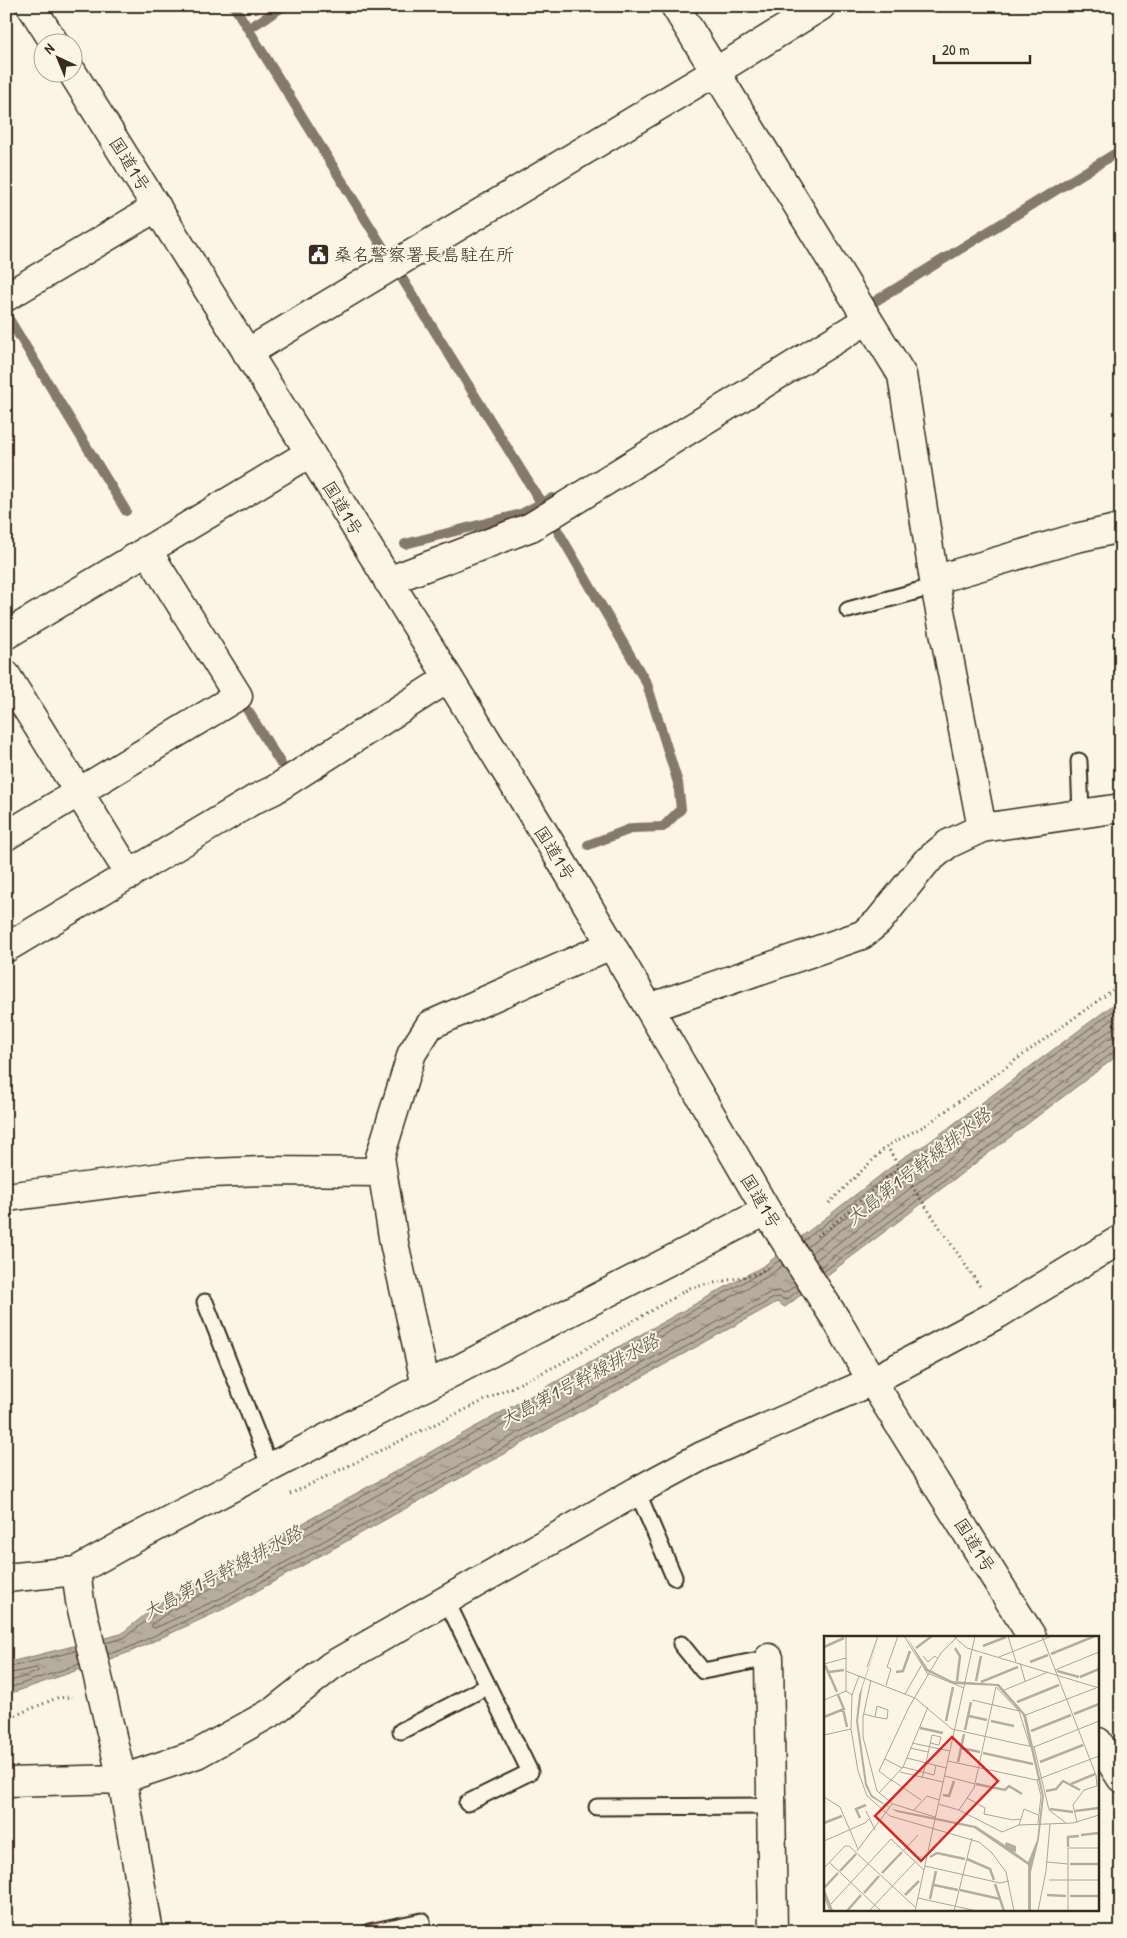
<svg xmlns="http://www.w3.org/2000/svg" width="1127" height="1938" viewBox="0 0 1127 1938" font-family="'Patrick Hand','Klee One',sans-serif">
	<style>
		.water { fill: url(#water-ripples); stroke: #85796b }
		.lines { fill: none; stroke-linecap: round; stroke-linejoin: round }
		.shore { stroke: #6d5e51; stroke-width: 1 }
		.stream { stroke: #85796b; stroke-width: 10 }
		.service-casing { stroke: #3b2a1e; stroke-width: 19 }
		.minor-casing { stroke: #3b2a1e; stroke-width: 31 }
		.trunk-casing { stroke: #3b2a1e; stroke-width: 31 }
		.path { stroke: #3b2a1e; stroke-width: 3; stroke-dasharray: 1 4; stroke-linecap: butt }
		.service { stroke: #fcf5e5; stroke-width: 15 }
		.minor { stroke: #fcf5e5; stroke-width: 28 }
		.trunk { stroke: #fcf5e5; stroke-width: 28 }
		.trunk-bridge-casing { stroke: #3b2a1e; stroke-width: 31; stroke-linecap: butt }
		.trunk-bridge { stroke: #fcf5e5; stroke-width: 28 }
		.labels { text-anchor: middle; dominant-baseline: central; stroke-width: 4; stroke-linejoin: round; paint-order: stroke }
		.street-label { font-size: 18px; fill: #3b2a1e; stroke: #fcf5e5 }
		.poi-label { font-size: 18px; fill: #3b2a1e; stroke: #fcf5e5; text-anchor: start }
		.water-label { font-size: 19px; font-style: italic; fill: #605144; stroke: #fcf5e5 }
		.inset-river { fill: none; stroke: #b7ad9e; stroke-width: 2.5 }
		.inset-road { fill: none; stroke: #afa495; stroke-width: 1 }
		.view { fill: #d62828; fill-opacity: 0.15; stroke: #d62828; stroke-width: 2.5 }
		.inset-edge { fill: none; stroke: #3b2a1e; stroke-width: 2.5 }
	</style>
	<defs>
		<pattern id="water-ripples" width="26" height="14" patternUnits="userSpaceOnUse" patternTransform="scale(1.25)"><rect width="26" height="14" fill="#b7ad9e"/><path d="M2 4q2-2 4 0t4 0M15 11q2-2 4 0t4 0" fill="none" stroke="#968d80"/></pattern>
	</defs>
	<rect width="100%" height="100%" fill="#fcf5e5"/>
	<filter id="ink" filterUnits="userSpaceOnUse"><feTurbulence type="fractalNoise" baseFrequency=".02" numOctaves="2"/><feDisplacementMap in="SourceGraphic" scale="10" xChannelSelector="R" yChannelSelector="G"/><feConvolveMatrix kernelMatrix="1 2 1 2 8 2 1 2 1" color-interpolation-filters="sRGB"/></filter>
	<g filter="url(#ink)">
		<path class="water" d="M1121,999V1053L785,1307L777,1302L228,1607L130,1652L6,1695V1663L121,1634L160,1603L765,1265L904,1157L928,1143Z"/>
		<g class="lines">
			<path class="shore" d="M803,1241L907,1161L931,1147L1121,1005
				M807,1247L911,1166L935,1152L1121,1013
				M811,1253L915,1173L939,1158L1121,1022
				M816,1260L1107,1039L1121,1035
				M783,1265L770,1275L167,1613L152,1624V1627L155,1628L223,1597L771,1292L778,1291L785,1293L796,1285
				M820,1267L1112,1045L1121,1043
				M823,1272L1116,1050L1121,1049
				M105,1643L124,1638L163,1608L767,1269L780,1260
				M108,1654L128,1648L225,1602L774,1298L779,1297L786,1300L799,1290
				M6,1668L76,1651
				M6,1674L36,1668L38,1670L37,1672L6,1683
				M6,1689L80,1664"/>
			<path class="stream" d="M234,6L387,254
				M248,29L284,6
				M400,275L542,504
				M874,302L1121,150
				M6,314L126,511
				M558,531L647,684L678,783L681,809L663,827L633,828L588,845
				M405,544L521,514L552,498
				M248,711L281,764"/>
			<defs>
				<path id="service" d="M848,610L936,586
					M1079,761L1081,814
					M205,1302L270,1467
					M637,1491L674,1577
					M446,1600L530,1772L467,1803
					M681,1644L703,1671L769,1658
					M401,1731L488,1686
					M597,1807L771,1806
					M369,1932L422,1921L423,1932"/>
				<path id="minor" d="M675,6L902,375L934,580L982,828
					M6,297L157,207
					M247,353L715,72L821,6
					M934,580L1076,538L1121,528
					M388,581L531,527L867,320
					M6,635L310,453
					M6,675L130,875
					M6,836L238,696L147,550
					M6,948L255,799L274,790L447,679
					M649,1008L862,935L878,922L926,862L948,844L982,828L1121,808
					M6,1197L186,1174L263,1171L382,1172
					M426,1386L394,1243L380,1157L412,1053L430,1025L611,945
					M76,1571L80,1601L122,1779L149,1932
					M6,1578L76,1571L135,1538L426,1386L766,1211
					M769,1658L773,1932
					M6,1782L122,1779L197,1754L274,1711L331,1666L637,1491L702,1456L872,1381L998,1314L1121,1239"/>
				<path id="trunk" d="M31,6L54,42
					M72,72L310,453L563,864L649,1008L775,1225
					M837,1321L872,1381L1032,1637
					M1098,1742L1121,1778"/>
			</defs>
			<use href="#service" class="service-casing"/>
			<use href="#minor" class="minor-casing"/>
			<use href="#trunk" class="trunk-casing"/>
			<path class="path" d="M887,1146L899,1167
				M829,1203L887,1146L926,1125L1121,984
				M817,1236L830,1227L899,1167L981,1288
				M290,1494L558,1365L690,1288L757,1274L767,1267
				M6,1719L57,1698L72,1697"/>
			<use href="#service" class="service"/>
			<use href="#minor" class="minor"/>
			<use href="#trunk" class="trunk"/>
			<defs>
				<path id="trunk-bridge" d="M775,1225L837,1321"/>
			</defs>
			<use href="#trunk-bridge" class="trunk-bridge-casing"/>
			<use href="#trunk-bridge" class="trunk-bridge"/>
		</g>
	</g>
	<defs>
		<symbol id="civic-square" viewBox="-11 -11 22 22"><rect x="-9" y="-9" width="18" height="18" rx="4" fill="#3b2a1e" stroke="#fcf5e5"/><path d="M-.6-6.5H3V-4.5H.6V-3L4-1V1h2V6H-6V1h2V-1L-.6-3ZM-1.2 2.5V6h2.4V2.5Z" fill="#fff"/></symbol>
	</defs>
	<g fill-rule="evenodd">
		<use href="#civic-square" x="306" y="242" width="25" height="25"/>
	</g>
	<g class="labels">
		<g class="street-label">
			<text transform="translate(130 164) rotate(58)">国道1号</text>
			<text transform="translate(343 508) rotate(59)">国道1号</text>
			<text transform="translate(555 853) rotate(58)">国道1号</text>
			<text transform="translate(761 1201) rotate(59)">国道1号</text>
			<text transform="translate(975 1545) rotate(58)">国道1号</text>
		</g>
		<g class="poi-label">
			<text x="334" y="254">桑名警察署長島駐在所</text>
		</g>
		<g class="water-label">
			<text transform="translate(918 1166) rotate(-38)">大島第1号幹線排水路</text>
			<text transform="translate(579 1380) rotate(-28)">大島第1号幹線排水路</text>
			<text transform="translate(222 1572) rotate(-28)">大島第1号幹線排水路</text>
		</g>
	</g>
	<g transform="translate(824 1636)">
		<rect width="275" height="275" fill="#fcf5e5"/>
		<path d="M55,0L38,53L34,85L43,148L48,159L68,173L152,190L181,209L182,206L192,210V216L189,215L204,226L213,204L218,160L199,79L173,50L130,48L102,35L82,0L104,33L128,45L175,48L202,79L220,160L215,203L207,236V275H204V229L150,192L73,176L47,161L41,149L32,85L35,59Z" fill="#b7ad9e"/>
		<path class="inset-river" d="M159,10L182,1M0,11L20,2M92,12L108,0M131,12L136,20L133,45M227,18L271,0M206,26L224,19M1,29L13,56M233,35L255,41M5,36L20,34M72,36L79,35L86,15M256,41L275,33M152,45L157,20M157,46L194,31M193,66L235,49M19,73L23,91M250,78L275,68M145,80L163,84M0,81L20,73L14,59M122,85L129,51M167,85L190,90M96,92L119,97M141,94L147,66M207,95L247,79M137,112L156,116M159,117L209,128M134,126L140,98M216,126L259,109M152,148L181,154L185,150L198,158M247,148L271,138M222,155L232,153L239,145L256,154M119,159L125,160L130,145M226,173L249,176M251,175L275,172M36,182L32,173L42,169M0,187L18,180M257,199L275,197M244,211V201L255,200M106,221L113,217L141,223M143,223L166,233L170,244M246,228H275M16,235L32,218M58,237L78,216M171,248L180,275M110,249L134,254M0,252L14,237M136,254L176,263M0,255L8,275M40,257L55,240M81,259L95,245M223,259L242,260M246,260H275M106,263L112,235M23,275L37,259"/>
		<path class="inset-road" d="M22,0V55L28,59M80,0L103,37L140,52M129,0L143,12L275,52M184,0L192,26M218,0L272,139L273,150L260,154L249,169L253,186M99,20L104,26L111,20L114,23M175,21L228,0M196,27L201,45M0,28L22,22M43,31L54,0M231,34L275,16M22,35L91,62L128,93L195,108L210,111L275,85M40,42L35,40L28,59L27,93L34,135L43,160L66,180L155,206L168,217L182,236L190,275M47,44L39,81V101L53,155L69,168L111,181M62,49L67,33L63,31L74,0M178,55L224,36M81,58L97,30M0,64L22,55M148,64L195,75L206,110M40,78L51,81L63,83L64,74L53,70L51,81M199,80L272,52M0,99L27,93M88,107L126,115M210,111L225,174L242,187M86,112L104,116M83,122L122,132M61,123L78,132M124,125L212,144L275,120M79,131L110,139L112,129M76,136L119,146M121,140L151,148M98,142L102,127L108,99L117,101L115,109L106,107M68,144L97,164M213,144L217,160L214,187M68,145L55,135L85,71L117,17L134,0M55,157L79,131L104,71M0,161L16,171L34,213M143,162L161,172L160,178L189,184L196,183M114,168L135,174L178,196L195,189L249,187L275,179M90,174L103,160L115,164M135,174L150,152L172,51L195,75M42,175L51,194M195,189L200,173L214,179M0,205L41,187L46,182M33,215L68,168M79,215L94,199M5,226L57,275M223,226L244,228M101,230L176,247L185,245M0,232L21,210H25L91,271M225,244H275M0,260L6,275M94,262L153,275M7,268L67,203L100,234M45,275L91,226M91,275L151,0M130,275L148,202M214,275L222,235L226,188M244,275V212H275"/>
		<path class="view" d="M128,101L174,145L97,225L51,180Z"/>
		<rect width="275" height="275" class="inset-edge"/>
	</g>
	<rect width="1127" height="1938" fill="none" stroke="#fcf5e5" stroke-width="25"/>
	<rect x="12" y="12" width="1102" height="1913" fill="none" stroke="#3b2a1e" stroke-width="2" filter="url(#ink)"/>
	<g transform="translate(58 58) rotate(316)"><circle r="24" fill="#fcf5e5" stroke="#afa495"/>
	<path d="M0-4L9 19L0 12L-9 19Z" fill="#3b2a1e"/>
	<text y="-8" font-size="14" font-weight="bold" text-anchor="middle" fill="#3b2a1e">N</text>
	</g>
	<path d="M934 55v8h96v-8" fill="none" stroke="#3b2a1e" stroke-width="2.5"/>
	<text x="942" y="55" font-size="15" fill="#3b2a1e" stroke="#fcf5e5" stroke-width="4" paint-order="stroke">20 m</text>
</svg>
